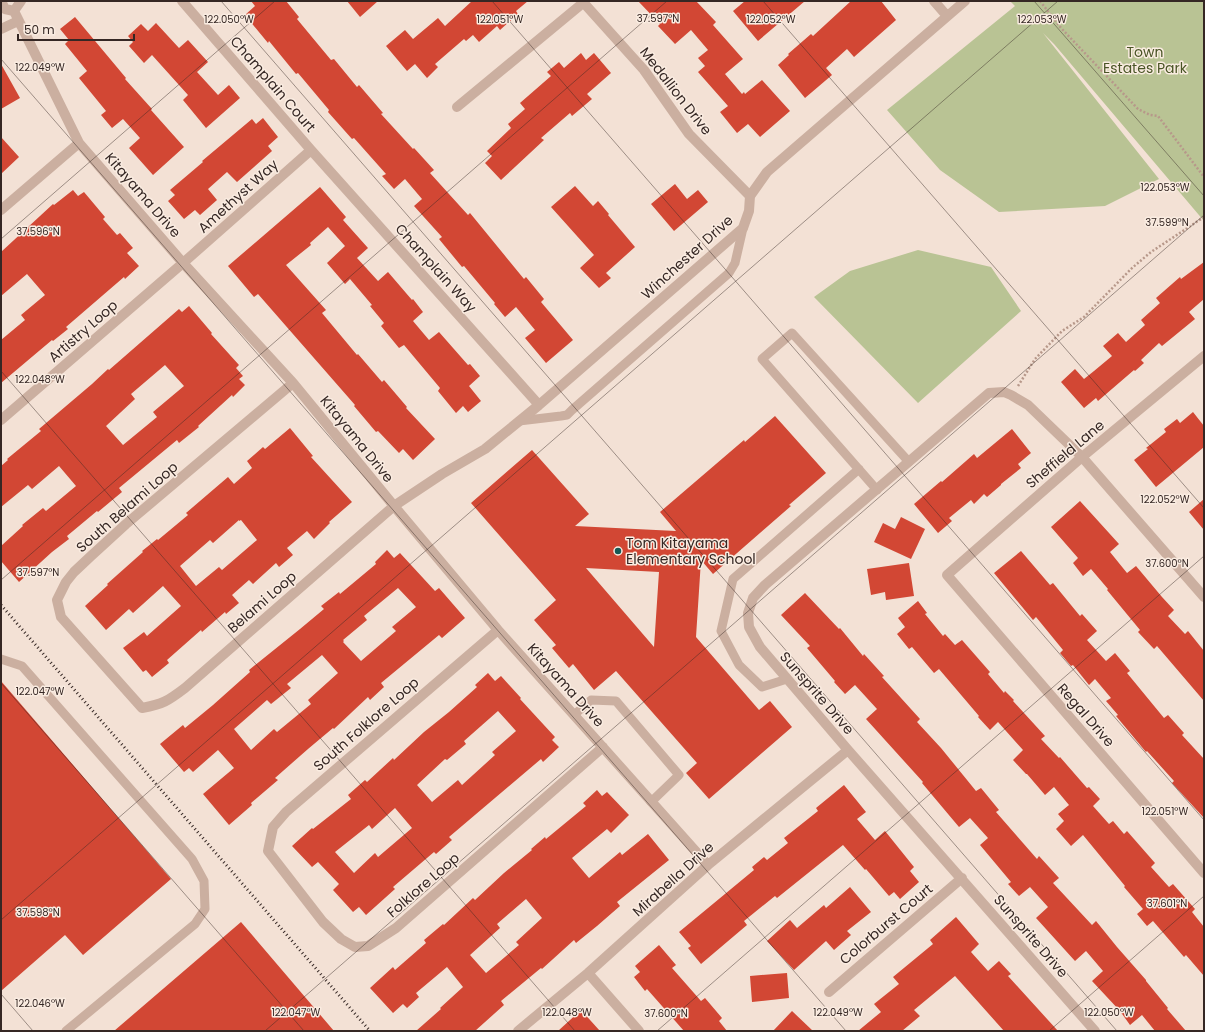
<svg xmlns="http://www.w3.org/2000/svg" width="1205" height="1032" viewBox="0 0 1205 1032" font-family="Poppins,sans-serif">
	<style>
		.green { fill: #b9c394 }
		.building { fill: #d24734; fill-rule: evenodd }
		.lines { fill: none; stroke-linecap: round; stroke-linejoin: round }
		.path { stroke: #b7988a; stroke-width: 2.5; stroke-dasharray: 2 2; stroke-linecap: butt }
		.service { stroke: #cbafa0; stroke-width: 9 }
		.minor { stroke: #cbafa0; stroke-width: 10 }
		.rail { stroke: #352724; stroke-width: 3; stroke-dasharray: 1 3; stroke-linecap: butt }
		.ticks { fill: none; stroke: #352724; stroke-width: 1; stroke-opacity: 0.45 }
		.poi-dot { fill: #165955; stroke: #faece1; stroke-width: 1.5 }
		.labels { text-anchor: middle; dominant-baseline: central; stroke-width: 3; stroke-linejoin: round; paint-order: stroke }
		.park-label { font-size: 14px; fill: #4a5526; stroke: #faece1 }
		.street-label { font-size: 14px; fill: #352724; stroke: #faece1 }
		.poi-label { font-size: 14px; fill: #352724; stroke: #faece1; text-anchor: start }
		.ticks-label { font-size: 10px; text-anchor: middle; fill: #352724; stroke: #faece1; stroke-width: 3; stroke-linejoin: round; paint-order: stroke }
	</style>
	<rect width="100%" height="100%" fill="#f3e1d5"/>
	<path class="green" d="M1010,1H1204V221L1054,44L1043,33L1159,179L1105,206L999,212L940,170L887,110L1015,6Z
		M918,250L991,267L1021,311L918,403L814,297L850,271Z"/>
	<path class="building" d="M251,1H286L299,17L297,19L331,60L334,59L357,87L359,85L383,113L381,114L413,149L414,148L434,170L430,173L468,215L470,213L524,279L526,277L544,299L541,302L573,340L546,363L525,338L535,330L516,307L505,317L494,304L495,303L464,266L462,267L439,239L442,237L414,206L422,199L405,179L394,189L382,176L386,174L354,138L352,139L328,112L329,110L298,73L296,74L269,41L268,43L245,15L255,6Z
		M347,1H378L360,17Z
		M472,1H528L516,11L518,14L500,30L497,26L479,42L473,35L466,41L464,39L435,64L438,67L427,78L415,64L407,71L386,46L405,30L413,39L438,18L445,26Z
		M638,1H696L716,22L713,25L743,59L725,74L742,94L744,92L745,94L762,80L790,111L760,137L748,124L737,133L720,112L728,106L698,72L705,66L698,58L708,50L691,30L675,44L658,26L660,24Z
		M745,1H805L758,41L733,11Z
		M851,1H881L896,20L854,57L847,49L826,68L832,75L805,98L778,65L789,55L788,54L811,34L813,36Z
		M75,17L126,78L125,79L152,109L151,110L184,147L153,175L129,148L140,138L123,119L112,128L101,115L106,111L79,78L87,71L65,44L69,40L60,29Z
		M156,23L179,48L188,40L208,62L197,72L218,95L229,85L240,98L206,128L183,100L188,95L152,55L144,63L129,46L133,42L128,36L141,24L148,31Z
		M581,53L586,60L594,53L611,73L587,94L592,99L572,116L570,113L541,138L544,140L501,180L485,163L492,156L487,151L511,128L508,124L525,109L520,103L551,76L547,72L559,62L564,68Z
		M1,64L20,98L1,109Z
		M263,118L278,137L268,146L272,151L237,182L227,172L208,189L217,200L200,215L195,210L184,219L168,201L175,195L170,190L203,162L202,161L252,119L256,124Z
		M1,137L19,157L1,174Z
		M675,184L687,199L698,190L708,202L674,231L651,204Z
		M575,186L593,206L598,201L609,214L608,215L635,247L606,273L611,278L599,288L580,268L594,255L551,207Z
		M320,187L346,217L343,220L368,248L357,258L378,281L388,272L412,300L413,299L423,312L413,321L429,340L439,332L468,365L470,364L480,376L469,386L481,401L468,412L463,406L456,413L438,391L440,388L404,345L399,348L381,326L384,323L370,306L372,305L350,279L345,284L327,263L345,246L328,227L310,243L311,245L286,265L326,310L322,313L357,355L358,354L382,382L384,380L407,407L406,408L435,439L413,460L403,449L399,453L378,431L376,432L354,406L355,405L258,294L254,297L228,266Z
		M73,190L78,196L84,192L105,217L103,219L117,235L120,233L133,248L127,253L139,266L125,279L124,277L66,327L68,329L53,341L52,340L1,383V340L25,320L21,315L45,295L27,274L1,296V252L53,204L54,205Z
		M1204,262V299L1189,312L1195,319L1162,346L1159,343L1141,360L1144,363L1135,371L1134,370L1098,401L1096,398L1084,408L1061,382L1075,369L1084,379L1094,371L1112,356L1103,346L1118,333L1126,342L1145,325L1141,320L1160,303L1156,298L1180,277L1181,279Z
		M189,306L212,333L211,334L239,365L236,368L243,376L239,379L245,385L233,397L232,395L198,426L199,427L179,443L177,440L119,488L122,492L98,512L97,511L67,536L69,539L52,552L19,582L1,561V546L23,526L22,525L43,508L46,511L76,486L59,466L32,489L28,485L1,507V466L8,460L7,459L41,431L39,429L92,384L108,369L109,370L179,309L182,312ZM165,365L184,386L153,412L157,417L123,445L106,426L135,399L131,394Z
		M1193,412L1204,426V447L1156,487L1134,460L1148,449L1146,448L1166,432L1164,429L1177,419L1180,423Z
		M775,416L826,473L789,505L791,506L713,574L701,560L696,637L759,710L770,701L792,727L709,799L686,773L697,763L616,671L594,690L573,664L569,668L552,648L556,645L534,620L556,600L471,503L532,450L589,514L575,526L676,531L660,512L744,440L745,442ZM586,568L659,572L654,647Z
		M290,428L313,456L311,457L352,502L329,522L330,523L314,539L307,531L287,548L293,555L279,567L276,563L253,584L249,580L232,595L239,603L226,614L225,612L202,632L201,630L167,660L169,663L152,677L146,670L143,672L123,648L144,632L147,636L181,606L163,586L133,613L129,609L106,630L85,606L108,585L107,584L143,552L142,551L157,539L158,540L188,515L186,513L228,477L234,484L252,468L247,461L263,447L265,449ZM239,520V521L241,520L257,540L222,570L219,567L196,586L180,566L210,540L213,543Z
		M1012,429L1031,453L1018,464L1021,468L1001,484V485L987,497L984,494L974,504L971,500L949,518L952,521L938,533L914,504L941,481L942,482L974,454L977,458Z
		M1204,499V530L1189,512Z
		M1080,501L1119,544L1110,552L1127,573L1136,566L1162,597L1174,610L1168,616L1185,634L1188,631L1204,651V701L1157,646L1154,649L1138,632L1140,630L1107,590L1108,589L1091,569L1083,576L1073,563L1078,558L1051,527Z
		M901,517L925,529L911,559L874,542L883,523L895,529Z
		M387,550L394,558L400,553L435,591L439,588L465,618L442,638L439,635L381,683L384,687L370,700L368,697L334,729L333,728L308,749L275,778L278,780L251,803L252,805L229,825L203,794L234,768L218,750L193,772L189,768L184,772L160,744L183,725L185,728L213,705L250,672L249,670L300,629L324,609L321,606L339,592L340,594L376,564L375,562ZM398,588L416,607L392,627L396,631L361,661L343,642L344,641L343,640L367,620L364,616ZM322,655L338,673L308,700L311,704L277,732L274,729L251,750L234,729L267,700L271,704L291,688L287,684Z
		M1021,551L1050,585L1053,583L1080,616L1082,614L1097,631L1087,640L1106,661L1115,653L1130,671L1127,673L1164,718L1168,715L1184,733L1182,735L1204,759V818L1172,783L1174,781L1147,751L1146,752L1116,716L1118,715L1106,701L1111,698L1095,679L1089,685L1073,665L1071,666L1060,653L1063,650L1036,617L1033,620L994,573Z
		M909,563L914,596L886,600L885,592L871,595L867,569Z
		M805,593L839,629L840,628L863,656L864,654L884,676L882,677L920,719L917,722L941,748L976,791L981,788L999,810L996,812L1037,859L1039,856L1059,878L1053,883L1092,925L1096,921L1117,947L1146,980V981L1168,1008L1167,1009L1186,1031H1155L1142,1015L1130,1025L1120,1011L1092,981L1103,971L1086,951L1075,961L1036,918L1048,907L1030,887L1019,896L1008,884L1011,882L980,845L988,838L970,818L959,827L922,783L923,782L866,719L877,709L855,685L845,694L834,682L835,681L807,648L810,646L781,615Z
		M918,601L927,613L925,614L943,636L945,634L955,645L962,640L990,672L988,674L1004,693L1005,691L1014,700L1013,701L1045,736L1041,739L1059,758L1060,757L1087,788L1089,787L1100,799L1093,806L1109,824L1113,821L1124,834L1127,831L1155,863L1151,867L1169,887L1173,884L1195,909L1192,912L1204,927V976L1186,955L1184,957L1153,921L1147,926L1137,914L1143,909L1124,887L1125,886L1083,835L1071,846L1056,829L1064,821L1058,814L1069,805L1054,787L1045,795L1027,774H1026L1013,760L1023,750L998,722L990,730L978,717L979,716L939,669L934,673L912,647L909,649L897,634L905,627L898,618Z
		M488,673L495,681L501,676L521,698L520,699L555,737L552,740L559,747L543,762L541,759L449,837L452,840L436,854L434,852L393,887L395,889L366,915L359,907L353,912L333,890L339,884L318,862L312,867L292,846L312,828L313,829L351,799L348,795L365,780L367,782L393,758L394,760L424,732L449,712L477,687L475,685ZM498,711L516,731L492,752L495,755L462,785L458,780L432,802L417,785L445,759L447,760L466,744L464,741ZM395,808L412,828L378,857L375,853L354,873L335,852L369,825L372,829Z
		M1,681L171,879L83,955L65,935L1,991Z
		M844,785L866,812L857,819L875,840L885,831L914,867L910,871L919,882L900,899L894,892L889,896L866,869L865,870L843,845L777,898L775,896L744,921L747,925L701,964L688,948L691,946L679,932L754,870L752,867L764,857L767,860L788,843L784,838L818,811L816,808Z
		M597,790L602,796L607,792L629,815L611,833L607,829L572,858L589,878L620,852L622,855L648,834L669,860L617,902L620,906L597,926L576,943L574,940L542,969L541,968L501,1001L504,1005L475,1031H416L441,1009L440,1008L463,987L447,967L416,993L419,997L407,1008L403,1004L393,1013L370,988L393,967L395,970L426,943L424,940L443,924L444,925L473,898L475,900L504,873L532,850L531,849L545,837L546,839L586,806L583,803ZM526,899L542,918L516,942L519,945L486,973L470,955L500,928L497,924Z
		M850,887L871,912L847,931L851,935L834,950L826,941L794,970L767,941L790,920L797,928L824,905L826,908Z
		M956,917L979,944L971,952L988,971L999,961L1011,974L1008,976L1058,1031H1004L955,976L914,1010L920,1016L902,1031H858L881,1012L874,1004L899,984L893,977L933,944L930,940Z
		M241,922L334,1031H114Z
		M659,945L676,965L672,968L701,1001L705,998L722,1018L719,1021L727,1031H684L647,989L645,991L634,977L640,972L635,966Z
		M787,973L789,998L752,1002L750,976Z
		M581,1010L600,1031H558Z
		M792,1011L813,1031H773Z"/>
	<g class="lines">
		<path class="path" d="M1040,1L1061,28L1138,109L1150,115L1158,116L1204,177
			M1018,386L1035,359L1062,331L1084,317L1132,268L1151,252L1204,217"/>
		<path class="service" d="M519,421L561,416L567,415L572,410L729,273L735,263L743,228
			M877,490L762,359L792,333L909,462
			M1,659L22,666L192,859L204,881L205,909L195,924L66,1031
			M787,679L762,687L739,665L721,631L733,579L859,469
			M574,715L591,700L616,701L679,775L651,802"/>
		<path class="minor" d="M1,1L5,9L14,11
			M182,1L311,150L539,405
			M582,1L644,70L689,134L750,196
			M934,1L947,16
			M14,11L79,143L183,263L293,383L394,506L498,630L708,865
			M14,11L21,1
			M1,29L18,21
			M457,107L583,3
			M1,210L79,143
			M1204,356L1082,457L947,575L1204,873
			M293,383L126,524L91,556L74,572L66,582L57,600L61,617L142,708C163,704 168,701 185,688L394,506L442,474L485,449L539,405L743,228L749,211L750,196L767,172L965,1
			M1,420L183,263L311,150
			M498,630L286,812L273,827L268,851L323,922L341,939L355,947L368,946L396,928L603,747
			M588,973L639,1031
			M829,992L962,878
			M518,1031L588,973L708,865L848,750
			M1095,1031L848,750L760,647L749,627L748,613L753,598L765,585L989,393L1004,392L1011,395L1028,405L1082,457L1204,597"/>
		<path class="rail" d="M1,605L370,1031"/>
	</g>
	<path class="ticks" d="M221,1L1117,1031M492,1L1204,820M763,1L1204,508M1034,1L1204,196M1,59L846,1031M1,239L275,1M1,371L575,1031M1,580L667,1M1,683L304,1031M1,920L1058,1M1,994L33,1031M265,1031L1204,215M657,1031L1204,556M1049,1031L1204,896"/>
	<circle class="poi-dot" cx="618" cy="551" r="4"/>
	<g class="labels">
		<g class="park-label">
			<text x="1145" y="52">Town<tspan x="1145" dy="16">Estates Park</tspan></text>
		</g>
		<g class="street-label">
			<text transform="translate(273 84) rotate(49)">Champlain Court</text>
			<text transform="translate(676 91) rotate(52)">Medallion Drive</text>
			<text transform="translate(143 195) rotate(49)">Kitayama Drive</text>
			<text transform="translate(238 196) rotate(-42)">Amethyst Way</text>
			<text transform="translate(687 257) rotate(-42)">Winchester Drive</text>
			<text transform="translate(436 268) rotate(48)">Champlain Way</text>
			<text transform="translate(83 331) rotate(-41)">Artistry Loop</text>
			<text transform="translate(357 439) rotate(51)">Kitayama Drive</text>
			<text transform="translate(1065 454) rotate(-40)">Sheffield Lane</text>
			<text transform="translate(127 507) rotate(-41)">South Belami Loop</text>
			<text transform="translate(262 602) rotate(-41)">Belami Loop</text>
			<text transform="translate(566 685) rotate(48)">Kitayama Drive</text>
			<text transform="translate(817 693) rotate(49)">Sunsprite Drive</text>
			<text transform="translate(1086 715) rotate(49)">Regal Drive</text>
			<text transform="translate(366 724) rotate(-41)">South Folklore Loop</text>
			<text transform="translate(673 879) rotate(-42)">Mirabella Drive</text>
			<text transform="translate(423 885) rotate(-41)">Folklore Loop</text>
			<text transform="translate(886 924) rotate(-40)">Colorburst Court</text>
			<text transform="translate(1031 936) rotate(49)">Sunsprite Drive</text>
		</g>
		<g class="poi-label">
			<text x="626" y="543">Tom Kitayama<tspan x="626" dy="16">Elementary School</tspan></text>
		</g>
	</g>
	<g class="ticks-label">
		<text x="658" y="22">37.597°N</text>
		<text x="229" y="23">122.050°W</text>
		<text x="500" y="23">122.051°W</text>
		<text x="771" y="23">122.052°W</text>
		<text x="1042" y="23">122.053°W</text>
		<text x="40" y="71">122.049°W</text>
		<text x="1165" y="191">122.053°W</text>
		<text x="1167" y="226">37.599°N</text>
		<text x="38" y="235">37.596°N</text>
		<text x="40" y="383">122.048°W</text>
		<text x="1165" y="503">122.052°W</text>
		<text x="1167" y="567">37.600°N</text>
		<text x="38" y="576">37.597°N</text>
		<text x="40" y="695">122.047°W</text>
		<text x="1165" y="815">122.051°W</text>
		<text x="1167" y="907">37.601°N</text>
		<text x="38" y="916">37.598°N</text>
		<text x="40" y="1007">122.046°W</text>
		<text x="296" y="1016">122.047°W</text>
		<text x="567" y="1016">122.048°W</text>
		<text x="838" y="1016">122.049°W</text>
		<text x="1109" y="1016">122.050°W</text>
		<text x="666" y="1017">37.600°N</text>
	</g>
	<rect width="1205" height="1032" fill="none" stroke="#352724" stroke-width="4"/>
	<path d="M18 34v6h116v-6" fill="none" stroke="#352724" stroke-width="2"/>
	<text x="24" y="34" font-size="12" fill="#352724" stroke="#faece1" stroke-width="3" paint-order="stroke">50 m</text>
</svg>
